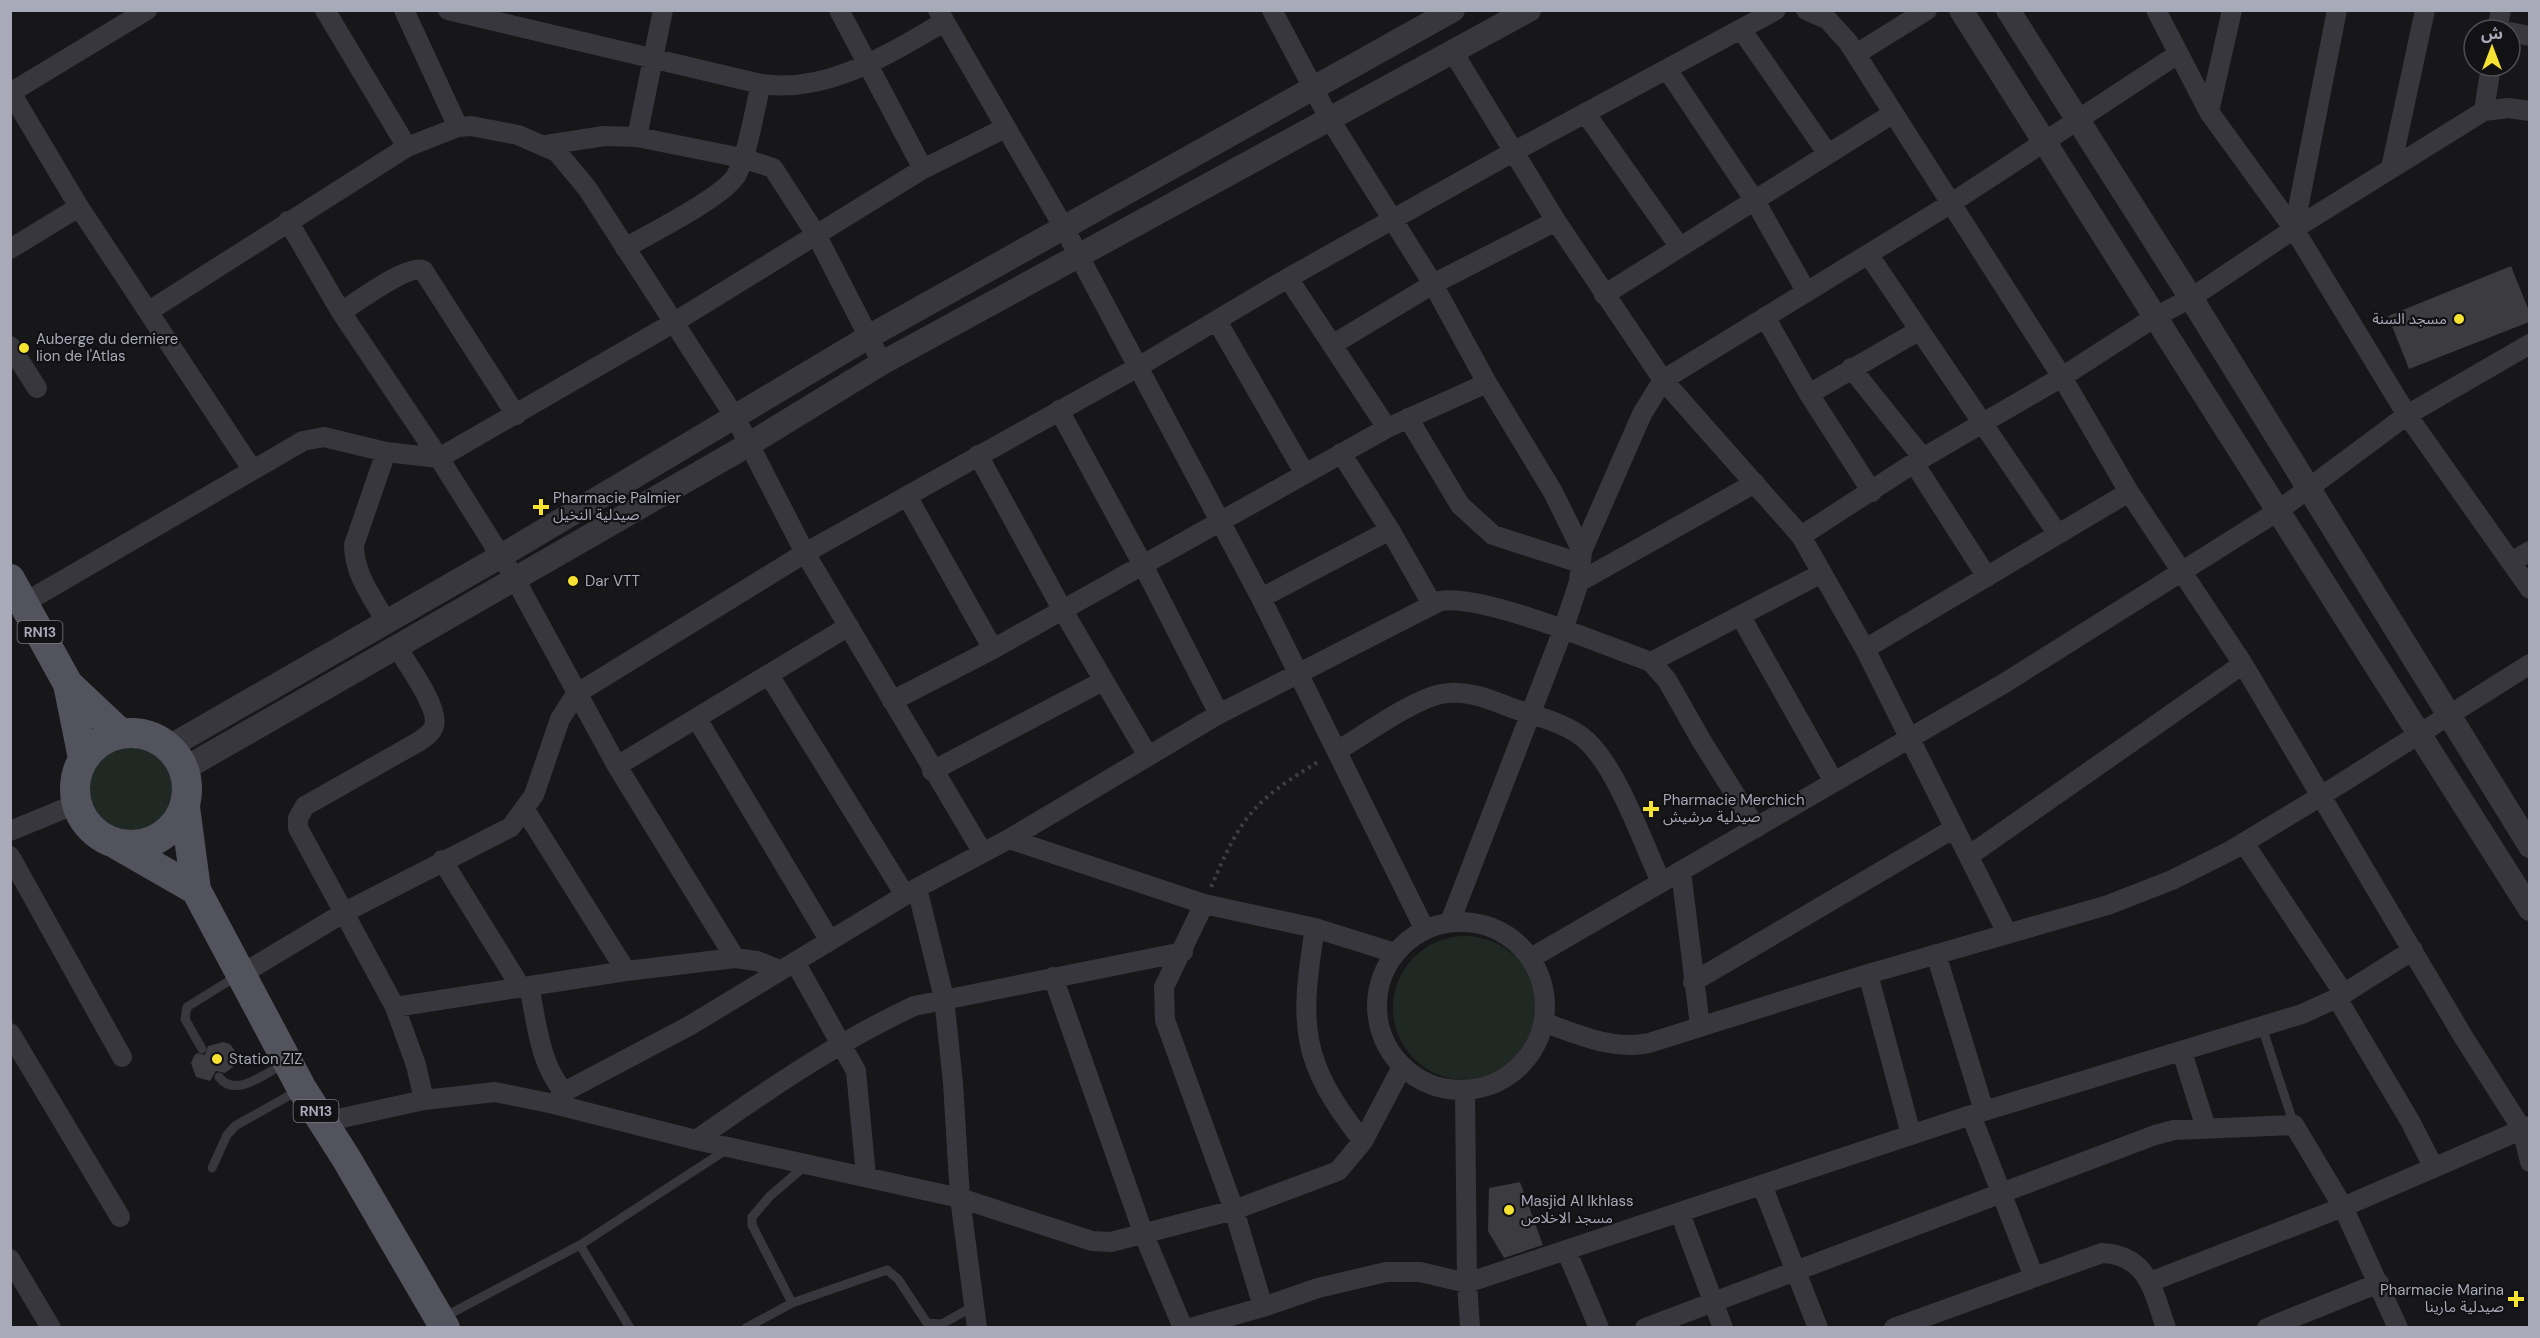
<svg xmlns="http://www.w3.org/2000/svg" width="2540" height="1338" viewBox="0 0 2540 1338" font-family="'DM Sans','Noto Sans Arabic',sans-serif">
	<style>
		.green { fill: #202823 }
		.building { fill: #3c3b40 }
		.lines { fill: none; stroke-linecap: round; stroke-linejoin: round }
		.path { stroke: #3d3d44; stroke-width: 4; stroke-dasharray: 3 4.5; stroke-linecap: butt }
		.service { stroke: #38373d; stroke-width: 9 }
		.minor { stroke: #38373d; stroke-width: 20 }
		.tertiary { stroke: #38373d; stroke-width: 24 }
		.primary { stroke: #53535d; stroke-width: 30 }
		.poi-dot { fill: #f5e231; stroke: #121113; stroke-width: 2 }
		.labels { text-anchor: middle; dominant-baseline: central; stroke-width: 4.5; stroke-linejoin: round; paint-order: stroke }
		.shield { fill: #121113; stroke: #7b7b87; stroke-width: 1.5 }
		.shield-label { font-size: 14px; font-weight: bold; fill: #a8a9b9 }
		.poi-label { font-size: 15px; fill: #a8a9b9; stroke: #121113; text-anchor: start }
	</style>
	<rect width="100%" height="100%" fill="#171618"/>
	<path class="green" d="M82 787a50 50 0 1 1 100 0a50 50 0 1 1-100 0Z
		M1393 1008a72 72 0 1 1 144 0a72 72 0 1 1-144 0Z"/>
	<path class="building" d="M2511,266L2529,311V322L2409,369L2388,316Z
		M223,1042L230,1044L238,1055L233,1067L225,1073L216,1071L210,1081L196,1077L191,1063L194,1056L197,1053L205,1055L208,1046Z
		M1520,1182L1543,1245L1504,1258L1488,1231L1489,1188Z"/>
	<g class="lines">
		<path class="path" d="M1211,887C1242,814 1254,801 1321,760"/>
		<path class="service" d="M2262,1027L2294,1125
			M202,1049L185,1019L187,1007L237,976
			M219,1077C235,1099 266,1073 285,1063
			M212,1168L227,1135L235,1126L299,1090
			M580,1245L630,1328
			M792,1303L887,1270L898,1279L927,1323L942,1324L974,1306
			M444,1317L580,1245L729,1148
			M746,1328L792,1303L752,1225V1217L770,1196L806,1165"/>
		<path class="minor" d="M325,10L407,147
			M404,10L458,127
			M448,10L761,84C828,94 888,54 944,22
			M839,10L923,169
			M938,10L1063,226L1261,598L1425,930
			M1272,10L1329,118L1433,284L1487,383L1553,492L1582,551
			M1806,10L1828,20L1848,42L2062,377L2129,492L2243,664L2464,1038L2522,1129L2530,1162
			M2156,10L2209,112L2294,229L2407,415L2530,589
			M1741,29L1828,154
			M2497,30L2501,10
			M2510,32L2530,36
			M1453,52L1556,221L1663,380L1801,536L1865,649L2007,933
			M1856,54L1927,10
			M1667,69L1755,201L1806,291
			M10,91L79,207L252,469
			M10,93L147,10
			M2484,111L2491,66
			M2209,112L2232,10
			M1586,114L1679,246
			M637,137L663,10
			M546,145L604,136L637,137L742,158L773,168L817,236L882,363
			M2391,168L2425,10
			M288,221L341,312L439,458L514,577L617,766L735,958L757,961L780,970
			M2294,229L2337,10
			M625,248C649,234 726,196 737,174C749,149 754,111 761,84
			M10,249L79,207
			M1868,254L2057,533
			M1288,278L1387,428
			M1604,295L1892,114
			M149,311L407,147L458,127L471,126L518,135L557,152L587,188L735,417L805,553L983,853
			M341,312C357,302 406,265 423,270L516,415
			M1765,317L1809,394L1872,492
			M1217,321L1305,474
			M1332,345L1433,284L1556,221
			M10,346L37,388
			M1851,368L1923,458
			M1809,394L1918,331
			M1059,410L1143,565L1219,714
			M1408,418L1460,505L1493,535L1580,563
			M386,452L354,545C354,574 372,597 386,621
			M1341,453L1390,530L1432,604
			M978,455L1062,609L1148,756
			M1914,463L1987,577
			M907,496L993,649
			M1801,536L1914,463L2062,377L2155,317L2191,298L2294,229L2484,111L2508,108L2530,111
			M2511,562L2530,551
			M1579,582L1755,483
			M1261,598L1390,530
			M24,603L303,441L324,437L386,452L439,458L673,323L923,169L1005,128
			M1741,617L1834,782
			M396,646C406,662 440,708 434,726C432,733 424,738 418,742L305,806L298,818V828L395,1007L416,1065L424,1100
			M1865,649L2129,492
			M1651,662L1822,573
			M769,675L905,895
			M892,701L993,649L1387,428L1487,383
			M697,719L830,941
			M1337,751C1364,735 1412,700 1441,694C1466,689 1489,699 1512,708C1535,716 1568,723 1587,741C1618,770 1643,843 1661,882
			M617,766L849,626
			M932,771L1103,681
			M525,810L626,971
			M10,831L76,804
			M1009,839L1204,904L1315,928L1395,953
			M2244,843L2344,994
			M1970,855L2243,664
			M10,856L122,1057
			M442,860L520,986
			M1681,871L1700,1026
			M917,888L944,998L953,1083L960,1198L977,1328
			M1204,904L1164,987L1165,1020L1234,1210L1263,1307
			M1377 1006a84 84 0 1 1 168 0a84 84 0 1 1-168 0Z
			M1450,922L1563,630L1579,582L1582,551L1642,414L1663,380L1950,204L2178,54
			M1315,928C1299,1026 1300,1062 1363,1141
			M1936,954L1984,1111
			M1531,958L2003,684L2278,511L2407,415L2530,344
			M795,962L856,1071L866,1176
			M242,974L345,912L511,827L534,795L560,719L576,694L805,553L1138,367L1288,278L1513,152L1776,10
			M1868,974L1911,1134
			M1053,977L1144,1235L1183,1328
			M1693,982L1953,829
			M529,986C537,1023 539,1063 564,1092
			M2337,998L2410,1121L2434,1168
			M395,1007L626,971L735,958
			M1545,1023C1578,1034 1613,1051 1649,1043L1868,974L2108,905L2172,880L2230,851L2321,796L2530,664
			M10,1033L120,1217
			M2182,1052L2206,1128
			M1465,1091L1467,1283L1470,1328
			M554,1104L564,1092L689,1026L917,888L1009,839L1219,714L1440,601C1482,593 1606,646 1651,662L1667,680L1701,740L1756,828
			M1971,1115L2034,1277
			M324,1122L424,1100L495,1092L554,1104L696,1140L960,1198L1092,1241L1111,1242L1234,1210L1338,1171L1363,1141L1402,1067
			M696,1140C766,1091 837,1042 914,1006L1183,952
			M1762,1185L1818,1328
			M1680,1213L1723,1328
			M1567,1252L1599,1328
			M10,1259L51,1328
			M2150,1282L2343,1207L2530,1126
			M1190,1328L1263,1307L1318,1288L1386,1272H1420L1467,1283L1971,1115L2302,1014L2337,998L2413,950
			M1645,1328L2155,1135L2174,1130L2294,1125L2343,1207L2398,1328
			M1894,1328L2102,1253C2148,1255 2153,1291 2166,1328
			M2267,1328L2379,1283"/>
		<path class="tertiary" d="M1961,10L2530,909
			M2008,10L2191,298L2530,846
			M169,747L501,556L870,336L1453,10
			M184,769L748,445L882,363L1529,10"/>
		<path class="primary" d="M10,579L68,684L83,758
			M68,684L120,733
			M75 789a56 56 0 1 1 112 0a56 56 0 1 1-112 0Z
			M185,807L196,890L302,1089L346,1158L445,1328
			M116,844L196,890"/>
	</g>
	<g class="poi-dot">
		<circle cx="2459" cy="319" r="6"/>
		<circle cx="24" cy="348" r="6"/>
		<path d="M538 498h6v6h6v6h-6v6h-6v-6h-6v-6h6z"/>
		<circle cx="573" cy="581" r="6"/>
		<path d="M1648 800h6v6h6v6h-6v6h-6v-6h-6v-6h6z"/>
		<circle cx="217" cy="1059" r="6"/>
		<circle cx="1509" cy="1210" r="6"/>
		<path d="M2513 1290h6v6h6v6h-6v6h-6v-6h-6v-6h6z"/>
	</g>
	<g class="labels">
		<g class="shield">
			<rect x="17.5" y="621" width="45" height="22" rx="4.5"/>
			<rect x="293.5" y="1100" width="45" height="22" rx="4.5"/>
		</g>
		<g class="shield-label">
			<text x="40" y="632">RN13</text>
			<text x="316" y="1111">RN13</text>
		</g>
		<g class="poi-label">
			<text x="2447" y="319" text-anchor="end">مسجد السنة</text>
			<text x="36" y="339">Auberge du derniere<tspan x="36" dy="17">lion de l'Atlas</tspan></text>
			<text x="553" y="498">Pharmacie Palmier<tspan x="553" dy="17">صيدلية النخيل</tspan></text>
			<text x="585" y="581">Dar VTT</text>
			<text x="1663" y="800">Pharmacie Merchich<tspan x="1663" dy="17">صيدلية مرشيش</tspan></text>
			<text x="229" y="1059">Station ZIZ</text>
			<text x="1521" y="1201">Masjid Al Ikhlass<tspan x="1521" dy="17">مسجد الاخلاص</tspan></text>
			<text x="2504" y="1290" text-anchor="end">Pharmacie Marina<tspan x="2504" dy="17">صيدلية مارينا</tspan></text>
		</g>
	</g>
	<rect width="2540" height="1338" fill="none" stroke="#a8a9b9" stroke-width="24"/>
	<g transform="translate(2492 48)"><circle r="28" fill="#121113" stroke="#4e4e55" stroke-width="1.5"/>
	<path d="M0-4.5L10 22L0 15L-10 22Z" fill="#f5e231"/>
	<text y="-9" font-size="16" font-weight="bold" text-anchor="middle" fill="#a8a9b9">ش</text>
	</g>
</svg>
